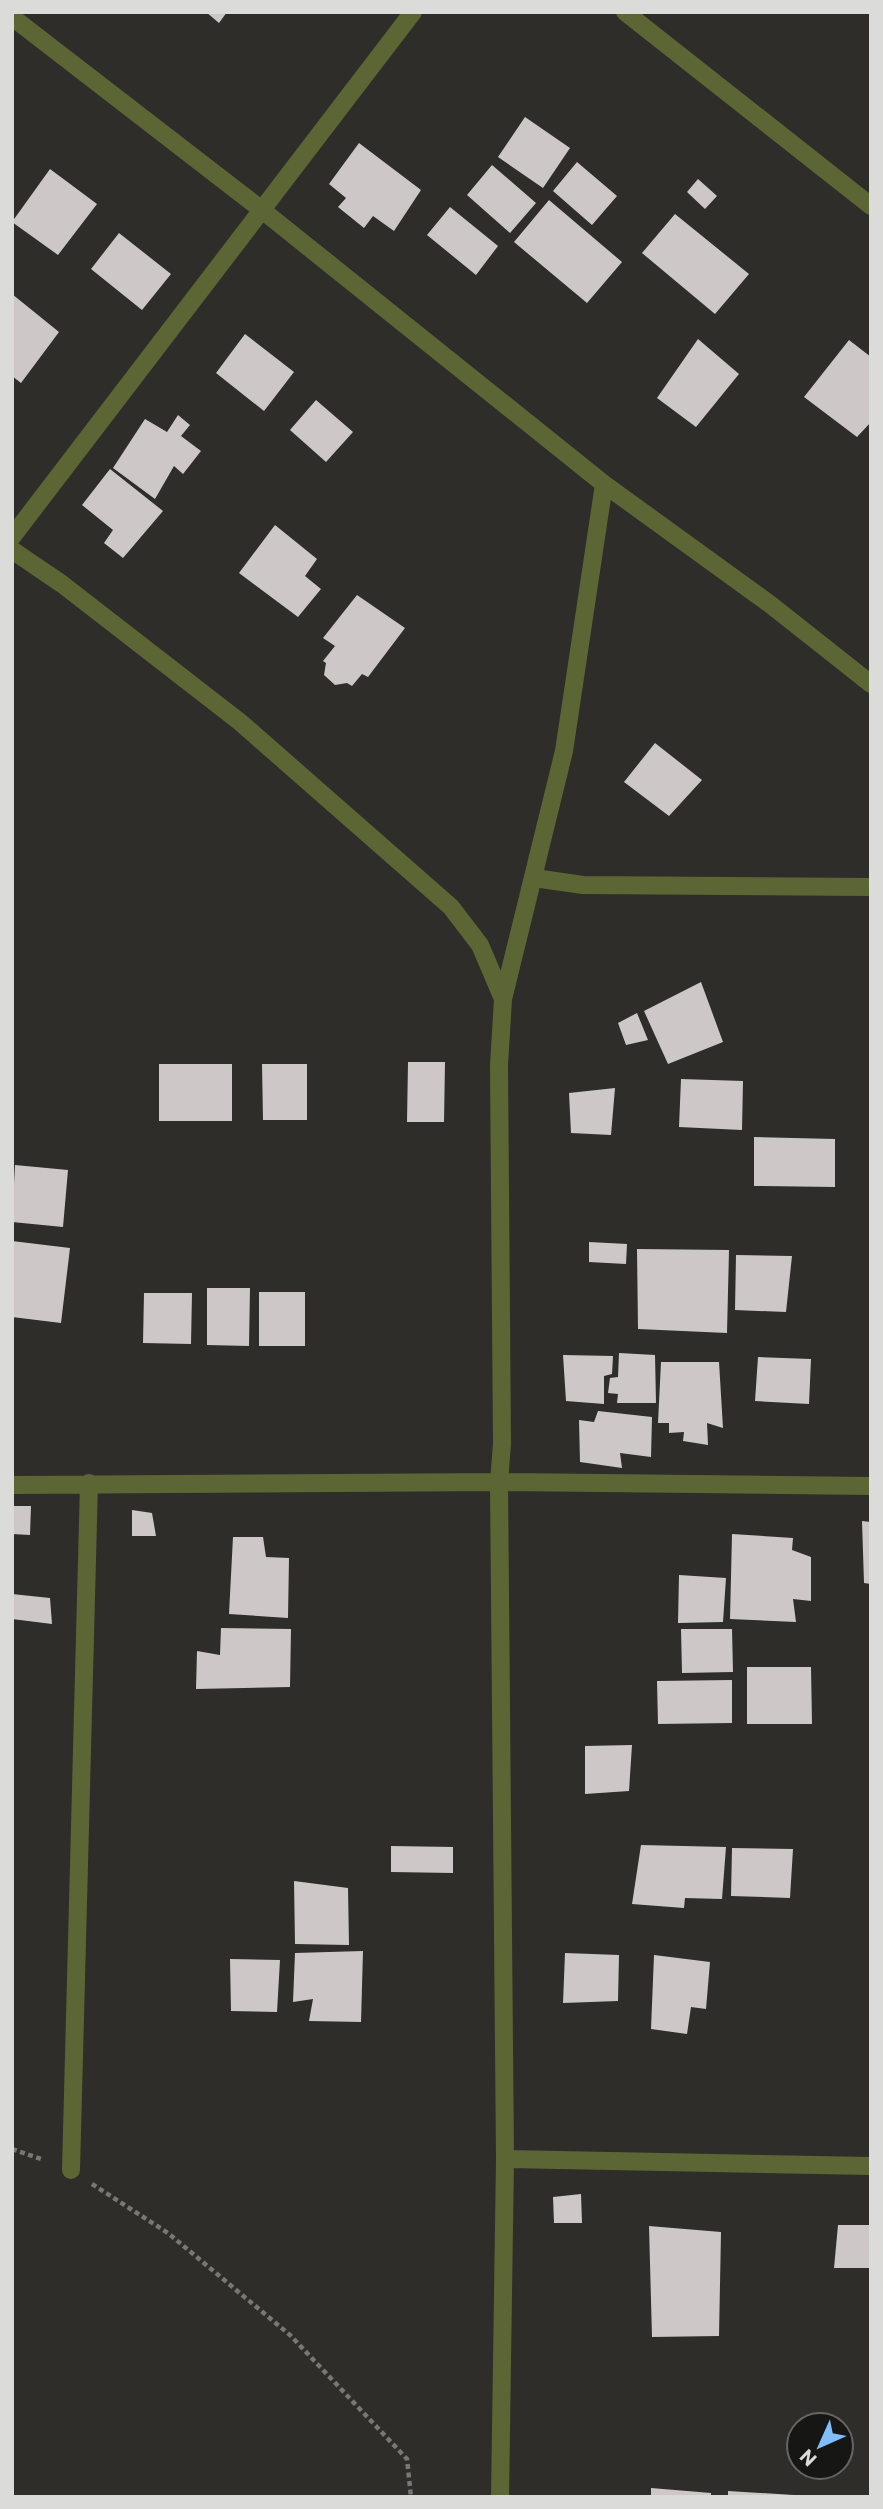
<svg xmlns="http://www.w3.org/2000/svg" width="883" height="2509" viewBox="0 0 883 2509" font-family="Commissioner,sans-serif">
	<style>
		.building { fill: #cdc8c7 }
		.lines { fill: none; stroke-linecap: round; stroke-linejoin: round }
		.path { stroke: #777774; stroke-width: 4.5; stroke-dasharray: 5 3.5; stroke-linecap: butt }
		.minor { stroke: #5c6634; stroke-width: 18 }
	</style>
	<rect width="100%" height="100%" fill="#2e2d2a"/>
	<path class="building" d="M206,12H227L219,23Z
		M525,117L570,148L543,188L498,157Z
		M359,143L421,190L394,231L373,216L364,228L338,207L346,198L329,184Z
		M577,162L617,196L592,225L553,191Z
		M492,165L536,203L510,233L467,195Z
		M50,169L97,204L58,255L12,222Z
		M698,179L717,196L705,209L687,192Z
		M549,200L622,262L587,303L514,242Z
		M450,207L498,246L476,275L427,235Z
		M675,214L749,274L715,314L642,253Z
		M119,233L171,274L142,310L91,269Z
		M12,294L59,332L21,383L12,376Z
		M245,334L294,372L264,411L216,373Z
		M698,339L739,374L696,427L657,398Z
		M849,340L871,357V422L857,437L804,397Z
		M316,400L353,432L326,462L290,430Z
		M178,415L190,425L181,436L201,451L183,474L174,466L155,499L113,468L145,419L167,432Z
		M110,469L163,511L123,558L104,543L113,530L82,505Z
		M275,525L317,559L305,576L321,589L298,617L239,573Z
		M357,595L405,628L368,677L362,674L352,686L347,683L335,685L324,675L326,663L323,661L335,646L323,638Z
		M655,743L702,780L669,816L624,782Z
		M701,982L723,1042L668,1064L644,1011Z
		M637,1013L648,1040L626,1045L618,1023Z
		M408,1062H445L444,1122H407Z
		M159,1064H232V1121H159Z
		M262,1064H307V1120H263Z
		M681,1079L743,1081L742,1130L679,1127Z
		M615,1088L611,1135L571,1133L569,1093Z
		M754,1137L835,1139V1187L754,1186Z
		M15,1165L68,1170L63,1227L12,1222Z
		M12,1241L70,1248L61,1323L12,1317Z
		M589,1242L627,1244L626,1264L589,1262Z
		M637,1249L729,1250L727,1333L638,1329Z
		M736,1255L792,1256L786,1312L735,1310Z
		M207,1288H250L249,1346L207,1345Z
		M259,1292H305V1346H259Z
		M144,1293H192L191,1344L143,1343Z
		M619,1353L655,1355L656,1403H617L618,1394L608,1393L610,1378L618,1377Z
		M563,1355L613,1356L612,1374L604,1376V1404L566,1401Z
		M758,1357L811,1359L809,1404L755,1401Z
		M661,1362H719L723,1428L707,1423L708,1445L683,1441L684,1432L669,1433V1423H658Z
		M598,1411L652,1417L651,1457L620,1453L622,1468L580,1462L579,1420L594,1422Z
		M12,1506H31L30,1535L12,1534Z
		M132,1510L152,1513L156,1536H132Z
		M862,1521L871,1522V1584L864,1583Z
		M732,1534L793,1538L792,1550L811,1557V1601L793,1599L796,1622L730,1619Z
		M233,1537H263L266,1557L289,1558L288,1618L229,1614Z
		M679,1575L726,1578L723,1622L678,1623Z
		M12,1594L50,1598L52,1624L12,1619Z
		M221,1628L291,1629L290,1687L196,1689L197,1651L220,1655Z
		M681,1629H732L733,1672L682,1673Z
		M747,1667H811L812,1724H747Z
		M732,1680V1723L658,1724L657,1681Z
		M632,1745L629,1791L585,1794V1746Z
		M641,1845L726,1847L722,1899L685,1898L684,1908L632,1904Z
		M391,1846L453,1847V1873L391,1872Z
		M732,1848L793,1849L790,1898L731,1896Z
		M294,1881L348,1888L349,1945L295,1944Z
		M363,1951L361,2022L309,2021L313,1999L293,2002L295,1953Z
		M565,1953L619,1955L618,2001L563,2003Z
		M654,1955L710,1962L706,2009L691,2007L687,2034L651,2029Z
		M230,1959L280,1960L277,2012L231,2011Z
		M581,2194L582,2223H554L553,2197Z
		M838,2225H871V2268H834Z
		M649,2226L721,2232L719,2336L652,2337Z
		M651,2488L711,2493V2497H651Z
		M728,2491L794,2495V2497H728Z"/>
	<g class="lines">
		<path class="path" d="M12,2149L44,2160
			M92,2184L168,2233L290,2335L407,2459L411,2497"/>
		<path class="minor" d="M625,12L871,206
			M12,17L262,210L604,484L771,605L871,684
			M12,537L413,12
			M12,550L62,584L240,722L451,907L480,945L503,999
			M534,878L583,885L871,887
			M12,1485L499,1482L871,1486
			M505,2159L871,2166
			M71,2170L89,1483
			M500,2497L505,2159L499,1482L502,1444L499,1065L503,999L564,751L604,484"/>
	</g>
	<rect width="883" height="2509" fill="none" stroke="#dbdbd9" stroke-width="28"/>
	<g transform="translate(820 2446) rotate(225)"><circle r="33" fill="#161614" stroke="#656563" stroke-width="2"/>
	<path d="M0-5L12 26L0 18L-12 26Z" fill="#81bdfa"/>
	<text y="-10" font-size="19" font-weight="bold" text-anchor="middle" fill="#dbdbd9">N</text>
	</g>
</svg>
